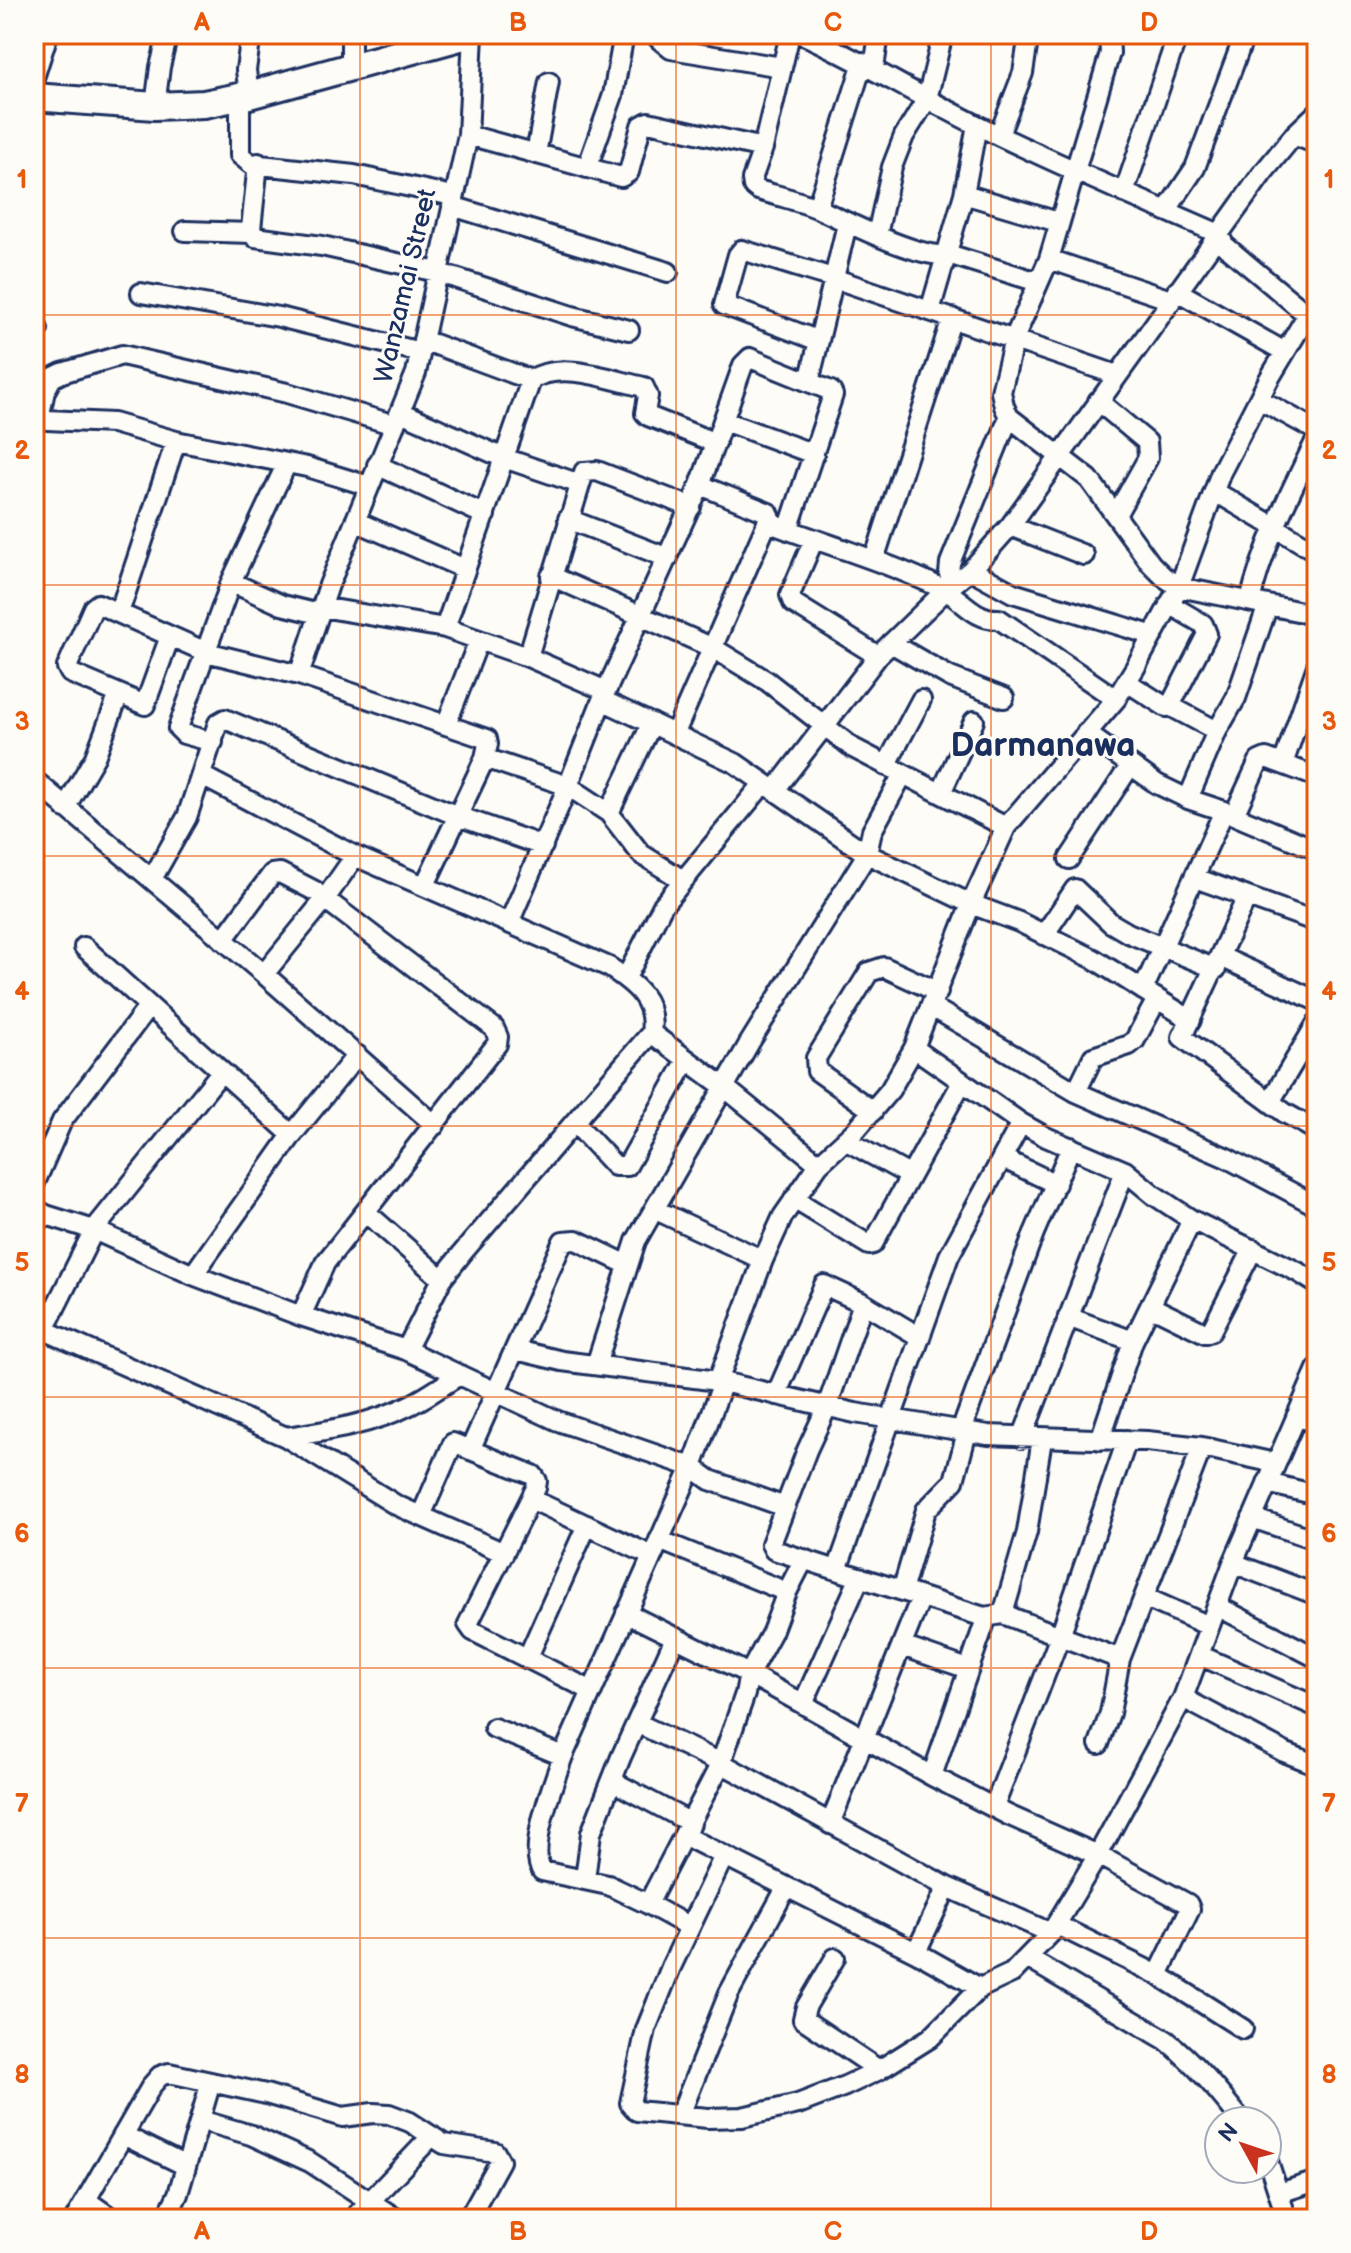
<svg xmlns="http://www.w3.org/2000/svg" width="1351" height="2253" viewBox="0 0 1351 2253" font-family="'Balsamiq Sans',sans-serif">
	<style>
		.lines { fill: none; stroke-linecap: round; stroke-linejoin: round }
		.street-casing { stroke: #1b2f5e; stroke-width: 24 }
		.secondary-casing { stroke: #1b2f5e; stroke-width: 32 }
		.street { stroke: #fdfcf7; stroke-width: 18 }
		.secondary { stroke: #fdfcf7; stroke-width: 26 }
		.grid { fill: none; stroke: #e8590c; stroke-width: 2; stroke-opacity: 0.55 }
		.labels { text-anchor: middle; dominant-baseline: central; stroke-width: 6; stroke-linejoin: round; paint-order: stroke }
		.street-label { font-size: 26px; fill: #1b2f5e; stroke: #fdfcf7 }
		.district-label { font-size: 34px; font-weight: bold; fill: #1b2f5e; stroke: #fdfcf7 }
		.neatline { fill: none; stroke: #e8590c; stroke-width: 3 }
		.grid-label { font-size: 26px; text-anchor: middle; font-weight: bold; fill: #e8590c }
	</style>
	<rect width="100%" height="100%" fill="#fdfcf7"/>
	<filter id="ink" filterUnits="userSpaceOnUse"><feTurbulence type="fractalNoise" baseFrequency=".0125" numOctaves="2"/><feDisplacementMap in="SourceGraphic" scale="16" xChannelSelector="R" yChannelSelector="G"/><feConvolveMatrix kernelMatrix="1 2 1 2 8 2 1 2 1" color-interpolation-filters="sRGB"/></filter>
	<g filter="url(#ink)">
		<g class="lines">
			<defs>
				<path id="street" d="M351,34V67
					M660,34L659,39L671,49L782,67
					M790,34L763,148L752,179L753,186L758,190C778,196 800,201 819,209C845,221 923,261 948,254L1038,282
					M802,34C861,61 917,95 975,124C1055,164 1137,198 1219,234L1224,245L1315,321
					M1109,34L1110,53L1049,259L1014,339L1001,392L1004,406L1009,417L1089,479L1151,564L1164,577L1179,587L1317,615
					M874,68L879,34
					M34,78L48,34
					M249,95L246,70L251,34
					M240,97V155L251,164L354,175L453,196
					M155,106L160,67L168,34
					M468,135L621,177L629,172L641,126L648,122L763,148
					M999,135L1023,73L1029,34
					M1294,135L1317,144
					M536,154L549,82
					M258,163L251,229L255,237L322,246L437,272L572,316L629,330
					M587,168L613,95L624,34
					M1124,193L1178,34
					M964,194L1058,222
					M452,206L668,272
					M817,208L863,62
					M1166,211L1195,168L1245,34
					M185,231L252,233
					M877,235L892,167L904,136L927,99L943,34
					M1049,259L1171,300
					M1177,291L1285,352
					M141,293L279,317L420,352
					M930,311L964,194L977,125
					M34,329H38
					M423,340L531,380
					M819,341L724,305L738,255L742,250L833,278L1117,375
					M809,382L847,224
					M1259,399L1317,431
					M1098,401L1147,442L1148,458L1116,515
					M401,412L504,458L580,484
					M724,421L814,454
					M377,465L485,515
					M369,486L307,467L176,441L113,423L47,420L40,414L45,391L52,378L62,373L122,355L287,393L395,425
					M1214,491L1317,552
					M568,519L668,558
					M355,521L465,569
					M767,522C825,544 885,561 941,588C962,598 973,620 999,619L1116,699
					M1010,526L1084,555
					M814,539L790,595L793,603L878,656
					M874,560L952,318
					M971,570L1013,593L1151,635
					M551,576L713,648L767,681L853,748L1006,827
					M231,582L282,605L319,614
					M954,583L949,574L950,563L1009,417
					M1250,601C1264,543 1291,491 1317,438
					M1169,604L1203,624L1207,634L1170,706
					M321,607L445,628L528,657L606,691
					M119,613L176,441
					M445,628L531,380C561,360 611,380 644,387L648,396L645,413L648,416L716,443
					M170,636L145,705L70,673L67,667L93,608L98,604L206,652L299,675L487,739L488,744L485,758L425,885
					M891,643L950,677L1004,698
					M528,657L584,472L597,471L691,507
					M299,675L329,585L416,373L468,135L473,34
					M1127,682L1166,707L1170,706L1217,731
					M602,700L735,763L867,854L971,904L1019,922L1094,959L1191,1020
					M446,725L479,640
					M675,733L770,516L769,513L700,485
					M1086,733L1157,784L1188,799L1224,811L1317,850
					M213,742L184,734L178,728L231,582L287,463
					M485,758L568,786L609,813L641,854L681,879
					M1283,764L1317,666
					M886,766L921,700
					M202,776L355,856L609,967C635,984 656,1000 651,1033L464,1251L442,1279L406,1350
					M34,780L264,974L435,1125
					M775,790L878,656L946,590L971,570L1010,526L1262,174L1294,135L1317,113
					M941,793L974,721
					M1188,799L1217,731L1236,698L1268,605
					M65,808L95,757L119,694
					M609,813L652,723
					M1234,815L1259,761L1266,758L1317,777
					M1069,859L1130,766
					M1195,878L1317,922
					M152,879L187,817L218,723L225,719L458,816L543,846
					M1247,897L1182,1037L1285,1113L1317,1131
					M509,923L568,786L602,700L700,485L743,365L750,358L831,391L833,395L788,530
					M1044,935L1075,889L1111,923L1128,933L1216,969
					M223,940L272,874L280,873L315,891
					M84,947L292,1135
					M1221,957L1317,1001
					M264,974L325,899L355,856
					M626,978L663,905L764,783
					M1143,990L1224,811
					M932,1007L1076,1092L1227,1158L1317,1206
					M651,1033L723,1086L819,1164
					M914,1048L1021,1123L1046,1137L1125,1171L1154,1195L1192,1220L1298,1272L1317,1284
					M221,1072L94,1230L44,1330L286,1437L396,1505L504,1553
					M1076,1092L1093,1057L1129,1045L1135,1040L1157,999
					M1270,1102L1317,1023
					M873,1111L817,1071L816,1058L869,972L884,967L938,992
					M575,1123L615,1166H627L687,1060
					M845,1140L909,1175
					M1002,1158L1056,1184
					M34,1185L62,1121L149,1006
					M794,1199L869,1245L873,1244L962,1082
					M34,1208L46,1215L94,1230L193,1275L301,1316L406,1350L558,1421L692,1467L710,1480L785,1507
					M656,1210L763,1260
					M367,1213L442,1279
					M193,1275L292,1135L357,1055
					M863,1303L827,1407L807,1450L771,1544L774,1550L984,1617L1003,1614L1120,1659
					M1150,1306L1205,1333L1211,1331L1253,1249
					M301,1316L325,1263L497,1044L498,1037L494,1028L325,899
					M1068,1317L1133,1341
					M516,1350L562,1361L718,1381L855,1413L988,1435L1147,1441L1202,1447L1275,1463
					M596,1365L636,1241L750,1042L867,854L872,831L903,774
					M718,1381L763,1260L783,1216L819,1164L855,1131L890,1090L914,1048L971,904L1006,827L1116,699L1135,668L1179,587L1221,472L1269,379L1308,314
					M776,1395L824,1285L863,1303L920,1337
					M1296,1417L1317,1422
					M961,1431L1034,1233L1071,1147
					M286,1437C329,1431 373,1424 412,1404C429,1396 444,1384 460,1375
					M1022,1438L1125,1171
					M1100,1440L1133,1341L1192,1220
					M470,1450L563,1241L576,1240L628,1265
					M1267,1483L1317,1495
					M531,1499L652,1556
					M421,1516L453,1443L533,1475L537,1481L536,1488L468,1624L473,1631L590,1690
					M1252,1518L1317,1540
					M659,1540L787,1592
					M1233,1563L1317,1595
					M837,1570L949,1256L1021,1123
					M902,1591L926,1510L954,1481L967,1432
					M1144,1597L1209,1626
					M1217,1606L1317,1658
					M626,1613L749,1674L932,1776L1008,1815L1098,1855L1188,1904L1190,1909L1158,1975
					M1003,1614L1027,1532L1042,1439
					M902,1646L968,1669
					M1199,1655L1317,1707
					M527,1659L587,1525
					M1183,1698L1284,1752L1317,1765
					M803,1704L860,1577
					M637,1723L721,1763L947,1887L1051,1933
					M494,1728L563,1756
					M1099,1744L1110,1713L1120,1659L1202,1447
					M932,1776L985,1622L984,1617
					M612,1781L691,1823
					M994,1807L1060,1636L1127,1440
					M830,1824L921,1597
					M685,1836L916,1952L980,1988
					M724,1856L671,1967L646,2029L630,2103L637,2111L708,2118L742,2117L798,2104L845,2086L879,2070L930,2038L980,1988L1012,1973L1051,1933L1098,1855L1183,1698L1233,1563L1317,1369
					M585,1879L591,1833L621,1757L675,1638
					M648,1904L721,1763L745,1694L749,1674L772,1632L787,1592L804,1559
					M1057,1925L1158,1975L1243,2029
					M690,1927L648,1904L608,1885L542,1871C527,1849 554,1781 563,1756L692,1467L723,1382
					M916,1952L947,1887
					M835,1958L806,2007L803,2019L879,2070
					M1027,1958L1166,2040C1196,2064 1218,2091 1242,2121
					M680,2115L729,1993L786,1888
					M200,2120L251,2135L310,2162L397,2219
					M123,2135L186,2166
					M1267,2158L1287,2219
					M1279,2193L1317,2181
					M86,2200L113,2219
					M75,2219L152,2085L160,2076L169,2073L266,2094L343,2117L373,2113L389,2114L410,2122L444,2144L495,2152L500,2161L468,2219
					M166,2219L178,2194L211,2082
					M353,2219L432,2136"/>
				<path id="secondary" d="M34,97L155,106L204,104L249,95L471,34"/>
			</defs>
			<use href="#street" class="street-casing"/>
			<use href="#secondary" class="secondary-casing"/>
			<use href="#street" class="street"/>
			<use href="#secondary" class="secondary"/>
		</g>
	</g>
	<path class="grid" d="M360,34V2219M676,34V2219M991,34V2219M34,315H1317M34,585H1317M34,856H1317M34,1126H1317M34,1397H1317M34,1668H1317M34,1938H1317"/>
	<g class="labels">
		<g class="street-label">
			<text transform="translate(406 286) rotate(-77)">Wanzamai Street</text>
		</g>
		<g class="district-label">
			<text x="1043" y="745">Darmanawa</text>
		</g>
	</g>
	<rect width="1351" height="2253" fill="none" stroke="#fdfcf7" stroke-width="88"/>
	<g transform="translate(1243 2145) rotate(310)"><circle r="38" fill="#fdfcf7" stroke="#a3aaba" stroke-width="2"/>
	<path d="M0-6L14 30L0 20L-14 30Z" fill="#c8321e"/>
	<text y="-12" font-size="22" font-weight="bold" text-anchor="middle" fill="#1b2f5e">N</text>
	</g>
	<rect x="44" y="44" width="1263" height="2165" class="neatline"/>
	<g class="grid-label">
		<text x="202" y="31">A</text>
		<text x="518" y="31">B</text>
		<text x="833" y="31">C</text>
		<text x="1149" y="31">D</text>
		<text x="22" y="188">1</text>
		<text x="1329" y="188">1</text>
		<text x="22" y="459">2</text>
		<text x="1329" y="459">2</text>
		<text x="22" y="730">3</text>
		<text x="1329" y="730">3</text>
		<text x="22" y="1000">4</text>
		<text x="1329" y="1000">4</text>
		<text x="22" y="1271">5</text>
		<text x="1329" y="1271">5</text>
		<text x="22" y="1542">6</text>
		<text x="1329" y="1542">6</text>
		<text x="22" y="1812">7</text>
		<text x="1329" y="1812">7</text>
		<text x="22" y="2083">8</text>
		<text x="1329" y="2083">8</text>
		<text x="202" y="2240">A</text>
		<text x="518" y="2240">B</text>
		<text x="833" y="2240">C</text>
		<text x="1149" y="2240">D</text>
	</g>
</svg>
